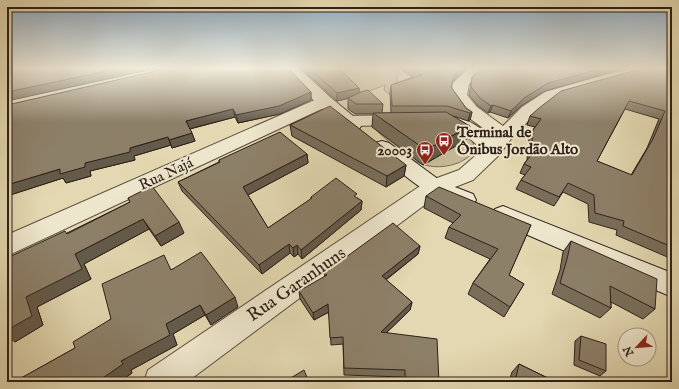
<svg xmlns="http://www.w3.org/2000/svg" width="679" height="389" viewBox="0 0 679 389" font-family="'IM FELL English',serif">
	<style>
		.green { fill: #c4b997; stroke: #7a6c58 }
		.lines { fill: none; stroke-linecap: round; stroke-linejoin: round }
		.street-casing { stroke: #5c4e40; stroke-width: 2 }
		.secondary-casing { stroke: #2f201a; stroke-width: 2 }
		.street { fill: #ede6cc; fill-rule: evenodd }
		.secondary { fill: #ede6cc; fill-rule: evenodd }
		.wall { fill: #796e5a; stroke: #2f201a; fill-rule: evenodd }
		.shaded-wall { fill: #635a4a; stroke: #2f201a }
		.building { fill: #8d8069; stroke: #2f201a; fill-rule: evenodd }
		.labels { text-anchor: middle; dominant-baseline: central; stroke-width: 4; stroke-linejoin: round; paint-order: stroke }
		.poi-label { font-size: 15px; font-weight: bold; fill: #2f201a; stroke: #ede6cc; text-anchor: start }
		.street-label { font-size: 15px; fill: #2f201a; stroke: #ede6cc }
		.near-street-label { font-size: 18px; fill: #2f201a; stroke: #ede6cc }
	</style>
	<rect width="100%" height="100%" fill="#e3d8b1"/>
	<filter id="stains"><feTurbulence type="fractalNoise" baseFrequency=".005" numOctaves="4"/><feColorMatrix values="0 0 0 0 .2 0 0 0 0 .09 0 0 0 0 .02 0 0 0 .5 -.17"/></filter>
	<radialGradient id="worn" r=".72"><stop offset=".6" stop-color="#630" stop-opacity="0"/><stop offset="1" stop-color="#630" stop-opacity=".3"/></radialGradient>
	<path class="green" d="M336,68H399L397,79L399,94H389L384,90L385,85L359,95Z
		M376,130L458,131L470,139L473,142L474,150C472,156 464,160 458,163C422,176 401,153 376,130Z"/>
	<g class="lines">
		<defs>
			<path id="street" d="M469,68H484L469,84L467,95L477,107L503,126L522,107L545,92L629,68H651L649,71L557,98L534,115L511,139L500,154L473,180L442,192L187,382H144L148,370L426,182L459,170L482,150C467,134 456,129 436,124L433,120L436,116C456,111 478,125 492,138L494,136L465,115L451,95L453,83Z
				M324,96L330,97L332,101L330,105L7,256V235Z
				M403,115L409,116L412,120L409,124L403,125L348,126L342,125L339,121L342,117L348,116Z"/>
			<path id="secondary" d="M284,68H299L330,97L359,121L362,125L359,129L353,130L347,129L318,105Z
				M382,141L389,143L442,182L473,194L476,200L473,206C445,214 396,168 375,151L372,147L375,143Z
				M503,206L672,273V297L495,221L491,215L495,209Z"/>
		</defs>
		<use href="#street" class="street-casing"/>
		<use href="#secondary" class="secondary-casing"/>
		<use href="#street" class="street"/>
		<use href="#secondary" class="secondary"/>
	</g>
	<path class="wall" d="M301,68H339L359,88V93L383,104L382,113H391L390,92L391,85L413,77L398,68H467L452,82L451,87L466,108L472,112L470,120L468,121L453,116L466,140L423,165L372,127L373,114H355L348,109V98L337,101Z
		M481,68H625L545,91L521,106L508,118L490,112L488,113L478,106L469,95L472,77Z
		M672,68V259L616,235L617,230L589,222L588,204L563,192L554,206L516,189L521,180L525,175L520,173L524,164L527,160L529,139L533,130L535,127L527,125L530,116ZM625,109L659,119L647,148L631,175L597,161Z
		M311,92V100L280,114L238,123L235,117L190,129L195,141L172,148L171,145L134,156L135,160L90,171L91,176L66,183L63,178L7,196V105Z
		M290,125L406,165L404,176L386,187L292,136Z
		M307,154L308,163L248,195L268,228L311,199V197L357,198L362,201L361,210L302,259L298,254L294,257L290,253L262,274L182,191L178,182L219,162V160Z
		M426,196L531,225L509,275L524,284L504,317L468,294L473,283L490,259L445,238L449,227L453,223L424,208Z
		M128,198L184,233L161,246L149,229L84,264L91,279L37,307L43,325L15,342L67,233L130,202Z
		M571,241L655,309L643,319L611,302V308L600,318L552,294L560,270L563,252Z
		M420,246L418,254L386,280L412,302L410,310L387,332L439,382H403V377L344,375L343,344L331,345L329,312L314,320L300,299L299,291L325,277L324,273Z
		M172,269L238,307L211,325L205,315L173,334L177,345L131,370L132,373L119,382H14L75,348Z
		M581,336L606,371L600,376L574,365L575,341Z
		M519,364L556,382H509L512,372Z"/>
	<path class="shaded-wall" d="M121,68H158L7,101V92Z
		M461,68H467L452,82L454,75Z
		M603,68H625L545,91L521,106L508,118L511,111L524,98L548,83Z
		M359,88V96L337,101V93Z
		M311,92V100L280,114L238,123L236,115Z
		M493,105L490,112L488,113L491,106Z
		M233,109L235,117L189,129L186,121Z
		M472,112L470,120L468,121L470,113Z
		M470,126L466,140L423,165L426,150Z
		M192,133L195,141L172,148L169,140Z
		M168,137L171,145L134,156L135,160L90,171L91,176L66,183L63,178L7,196V185L60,169L85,163L130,148Z
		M307,154L308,163L246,196L243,187Z
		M406,165L404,176L386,187L387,176Z
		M362,201L361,210L302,259L301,250Z
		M143,219L149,229L84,264L91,279L37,307L43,325L15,342L7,336V330L26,297L75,254Z
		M179,222L184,233L161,246L155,236Z
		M289,244L290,253L262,274L259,265Z
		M297,245L298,254L294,257L293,248Z
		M420,246L418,254L380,284L382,276Z
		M235,297L238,307L211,325L206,315Z
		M412,302L410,310L380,339L381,332Z
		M328,304L329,312L314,320L313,313Z
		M200,305L205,315L173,334L177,345L131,370L132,373L119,382H97L166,324Z"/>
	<path class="building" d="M7,68H121L7,92Z
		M169,68H288L311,92L279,106L236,115L233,109L186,121L192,133L169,140L168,137L130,148V152L85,163V167L60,174V169L7,185V105Z
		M309,68H339L359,88L337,93Z
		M411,68H461L454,75L451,87L466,108L472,112L470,113L447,106H392L391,85L422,75Z
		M481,68H603L548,83L524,98L511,111L493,105L491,106L480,98L471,87L472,77Z
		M644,68H672V247L623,226L624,221L595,213L594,195L568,183L559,197L521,180L531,167L524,164L531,155L533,130L541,119L530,116L539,108L561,91ZM629,101L665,111L653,139L632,175L597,161Z
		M368,90L383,104H356L348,98L361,92Z
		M330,106L406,165L387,176L290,125Z
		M446,112L470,126L426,150L373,113Z
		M280,132L307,154L243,187L268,228L312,198L311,197L336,178L357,194L354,196L362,201L301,250L297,245L293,248L289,244L259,265L178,182L220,162L219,160Z
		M152,186L179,222L155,236L143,219L75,254L82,269L26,297L32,316L7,330V258L65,231L67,234L130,202L128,198Z
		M439,187L531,225L509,275L524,284L510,307L473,283L498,249L449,227L461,215L426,196Z
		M393,223L420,246L382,276L412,302L381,332L437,339L439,382L405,377V370L344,368L343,337L330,338L328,304L313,313L299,291L327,275L324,273Z
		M571,241L657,279L655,309L610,286L611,308L560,283L567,259Z
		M201,252L235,297L206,315L200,305L166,324L170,335L121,361L123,364L97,382H14L75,348L73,342L111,319L102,284L164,255L171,270Z
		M581,336L606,344V371L579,360Z
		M519,364L556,382H515Z
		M304,370L309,382H284Z"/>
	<linearGradient id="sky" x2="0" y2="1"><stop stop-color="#8da9be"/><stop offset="0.56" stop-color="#f2eddc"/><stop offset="1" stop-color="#f2eddc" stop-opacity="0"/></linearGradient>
	<rect width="679" height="122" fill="url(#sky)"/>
	<defs>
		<symbol id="bus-pin" viewBox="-11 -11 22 30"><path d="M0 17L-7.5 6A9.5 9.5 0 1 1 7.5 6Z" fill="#8f2418" stroke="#ede6cc"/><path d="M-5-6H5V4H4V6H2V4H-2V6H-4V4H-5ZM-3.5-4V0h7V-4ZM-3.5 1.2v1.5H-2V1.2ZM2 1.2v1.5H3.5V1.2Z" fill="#fff"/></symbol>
	</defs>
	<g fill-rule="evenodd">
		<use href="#bus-pin" x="434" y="131" width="20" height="27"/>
		<use href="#bus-pin" x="415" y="140" width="20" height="27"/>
	</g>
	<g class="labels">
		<g class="poi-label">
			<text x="457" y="132">Terminal de<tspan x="457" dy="17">Ônibus Jordão Alto</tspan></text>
			<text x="412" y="150" text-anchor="end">20003</text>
		</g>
		<g class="street-label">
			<text transform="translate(166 174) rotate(-25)">Rua Najá</text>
		</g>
		<g class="near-street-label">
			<text transform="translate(297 285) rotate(-35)">Rua Garanhuns</text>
		</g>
	</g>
	<rect width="679" height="389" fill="none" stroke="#e3d8b1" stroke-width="24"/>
	<rect x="8" y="8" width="663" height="373" fill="none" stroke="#2f201a" stroke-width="2"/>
	<rect x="12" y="12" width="655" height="365" fill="none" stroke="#2f201a"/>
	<g transform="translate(637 347) rotate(244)"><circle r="19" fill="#ede6cc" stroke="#a19785"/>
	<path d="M0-3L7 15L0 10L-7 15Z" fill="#8f2418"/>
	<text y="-6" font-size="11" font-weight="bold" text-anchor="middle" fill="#2f201a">N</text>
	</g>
	<rect width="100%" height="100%" filter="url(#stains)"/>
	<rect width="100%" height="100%" fill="url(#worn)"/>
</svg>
